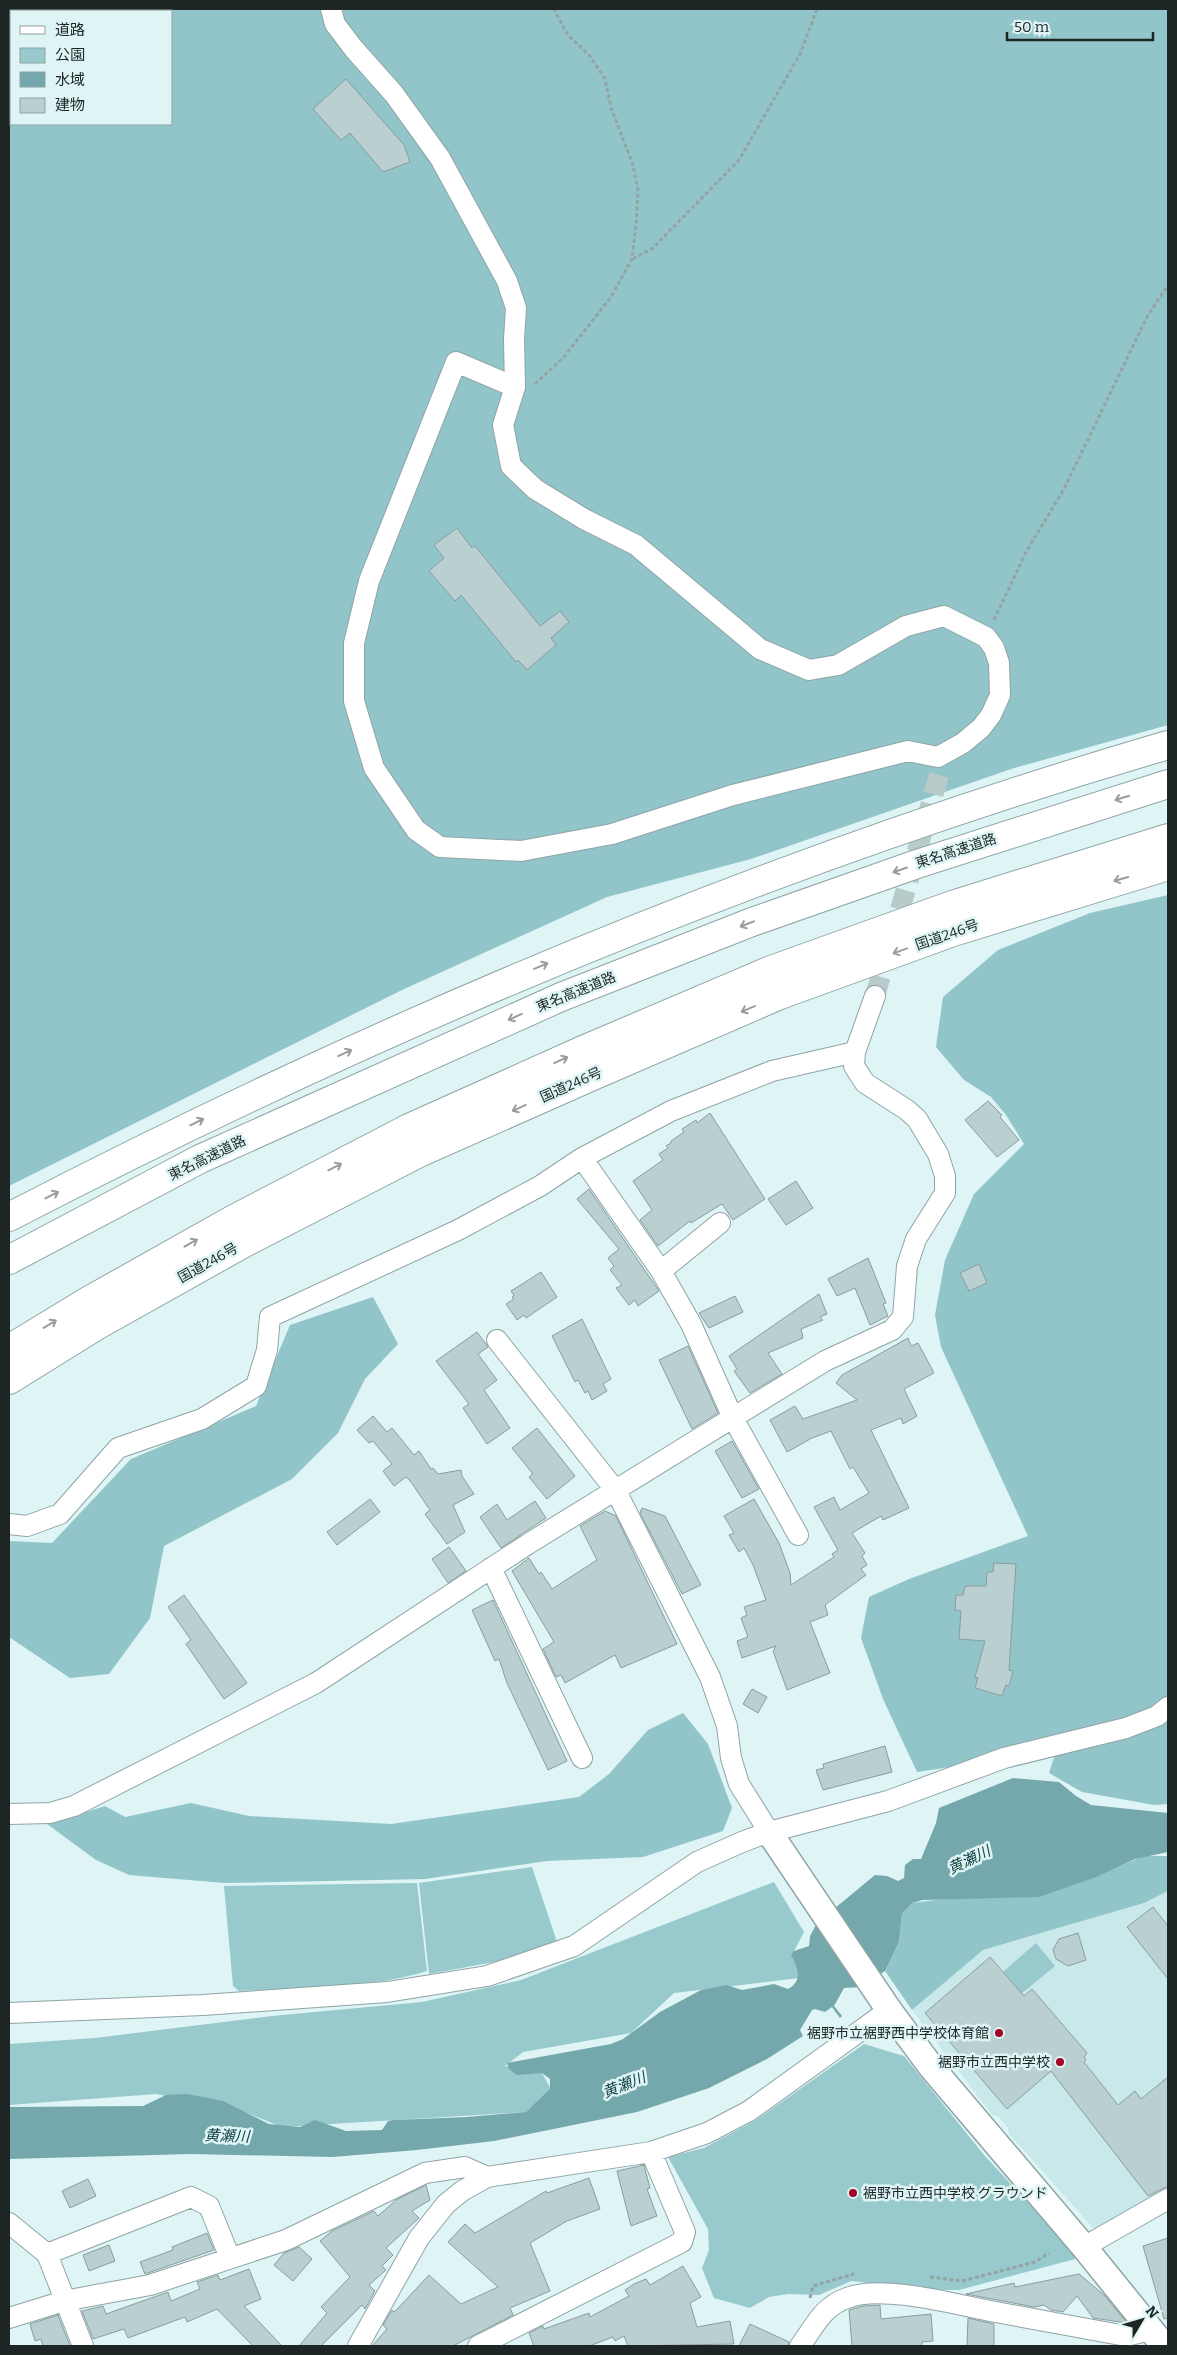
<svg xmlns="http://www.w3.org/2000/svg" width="1177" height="2355" viewBox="0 0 1177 2355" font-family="Bitter,'Noto Sans JP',serif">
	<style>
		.built { fill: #c9e8ea }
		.green { fill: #97c9cd }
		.forest { fill: #91c5c9; fill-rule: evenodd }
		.water { fill: #75a8ac }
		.building { fill: #bacfd0; stroke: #899d9f }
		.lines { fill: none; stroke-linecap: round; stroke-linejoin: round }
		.minor-tunnel { stroke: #b7cbcb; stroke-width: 20; stroke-dasharray: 20 10; stroke-linecap: butt }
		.minor-casing { stroke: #8fa4a5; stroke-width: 22 }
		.tertiary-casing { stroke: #8fa4a5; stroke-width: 28 }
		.trunk-casing { stroke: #8fa4a5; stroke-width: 30 }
		.motorway-casing { stroke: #8fa4a5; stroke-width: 30 }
		.path { stroke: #94a4a5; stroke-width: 3; stroke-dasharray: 4 2.5; stroke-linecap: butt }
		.minor { stroke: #fff; stroke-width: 20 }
		.tertiary { stroke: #fff; stroke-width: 25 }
		.trunk { stroke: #fff; stroke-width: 28 }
		.motorway { stroke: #fff; stroke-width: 28 }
		.oneway { stroke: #999d9d }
		.poi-dot { fill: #a30524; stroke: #def4f5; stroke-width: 2 }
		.labels { text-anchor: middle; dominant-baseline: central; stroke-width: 5; stroke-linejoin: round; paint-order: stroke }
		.street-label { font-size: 14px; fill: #1d2525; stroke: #def4f5 }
		.poi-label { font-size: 14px; fill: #1d2525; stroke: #def4f5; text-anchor: end }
		.water-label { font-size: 15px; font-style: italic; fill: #124245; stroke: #def4f5 }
	</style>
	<rect width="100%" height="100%" fill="#def4f5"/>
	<path class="built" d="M1168,1891V2191L1095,2230L1009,2134L1008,2128L999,2117L992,2115L912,2010L983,1950L1144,1903Z"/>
	<path class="green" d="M532,1867L557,1942L510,1959L429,1974L419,1883Z
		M774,1882L804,1932L794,1951L799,1978L674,1993L631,2033L523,2052L505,2066L542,2073L551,2089L526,2112L282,2127L242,2111L156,2094L9,2105V2044L95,2038L272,2016L422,2002L521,1980Z
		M417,1883L427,1971C367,1989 301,1988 239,1991L233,1986L224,1886Z
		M1036,1943L1055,1966L1021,1994L1003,1972Z
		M864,2044L904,2056L984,2155L1079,2258L959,2290H934L851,2281L819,2295L788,2294L769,2297L750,2308L714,2298L702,2268L709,2250L708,2229L668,2157L704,2148L756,2120Z"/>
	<path class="forest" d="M9,9H1168V725L1011,769L751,859L607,897L402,990L9,1186ZM11,11H171V124H11Z
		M1168,895V1804L1154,1805L1082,1792L1049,1773L1060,1739L978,1763L917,1772L883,1699L861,1638L869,1597L909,1579L1028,1536L941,1347L935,1315L945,1260L974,1194L1024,1144L1006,1115L991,1097L964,1080L936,1047L943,997L998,950L1090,913Z
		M373,1297L398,1344L365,1379L338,1433L292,1479L164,1546L150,1618L109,1674L70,1678L9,1637V1541L52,1543L131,1459L256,1406L290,1325Z
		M683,1713L708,1744L732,1808L723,1831L643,1857L547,1861L425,1879L225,1883L129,1875L96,1860L47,1824L105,1806L125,1817L191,1803L249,1816L391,1824L579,1797L609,1774L648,1730Z
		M1144,1856H1168V1891L1144,1903L983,1950L912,2010L885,1971L899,1942L902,1914L912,1903L1080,1882Z"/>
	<path class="water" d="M1013,1778L1059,1782L1076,1796L1091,1805L1168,1813V1852L1135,1859L1096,1877L1039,1897L923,1900L912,1903L902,1914L899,1942L885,1971L861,1987L844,1988L834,2006L842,2016L840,2018L832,2007L825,2012L815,2009L812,2010L800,2030L803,2036L767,2059L709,2088L637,2112L494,2141L417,2150L332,2157L191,2154L9,2159V2107L143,2106L166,2095L187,2094L223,2101L269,2124L300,2127L315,2120L346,2131L382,2130L388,2121L394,2120L467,2117L526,2112L550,2089V2079L542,2073L517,2075L509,2069L507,2063L611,2044L623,2039L660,2012L701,1990L727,1985L742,1990L774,1984L788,1989C803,1981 798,1968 791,1955L794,1951L809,1946L810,1936L817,1923L875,1875L887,1876L898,1881L904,1878L905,1865L913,1859H921L936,1823L939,1808Z"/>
	<path class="building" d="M346,79L404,145L410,162L383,172L350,133L341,140L313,109Z
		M457,528L472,548L475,546L540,626L560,611L569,622L551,638L556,645L527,670L518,660L516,662L461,595L455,601L429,571L444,558L434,545Z
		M988,1101L1002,1115L1000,1117L1019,1140L997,1157L965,1120Z
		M710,1113L765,1199L733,1220L722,1204L691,1223L690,1221L658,1246L640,1220L652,1210L633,1181L663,1160L659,1154L668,1148L666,1146L671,1143V1141L684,1132L682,1129L696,1120L697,1123Z
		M796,1181L813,1208L786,1225L768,1199Z
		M589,1189L659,1291L638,1306L635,1300L629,1305L616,1288L622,1285L610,1270L614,1266L608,1258L619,1249L577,1199Z
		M868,1258L886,1303L883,1304L888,1316L870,1325L855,1288L837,1296L828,1279Z
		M979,1264L987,1283L969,1291L960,1273Z
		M541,1272L557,1297L526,1318L524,1315L517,1320L506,1304L514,1299L512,1297L514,1295L511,1291Z
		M819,1294L827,1314L820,1317L823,1320L801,1329L803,1338L768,1353L782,1374L750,1393L734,1371L737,1369L729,1356Z
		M735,1296L743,1312L709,1328L699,1313Z
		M582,1319L611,1379L603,1384L607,1391L592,1400L588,1391L585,1393L578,1380L575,1382L552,1336Z
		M477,1332L488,1347L478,1354L497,1380L484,1390L510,1428L487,1444L463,1408L469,1404L436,1361Z
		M908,1338L911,1346L918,1343L934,1373L904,1389L917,1416L903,1424L901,1418L871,1430L909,1508L883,1520L881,1516L852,1533L865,1553L862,1556L867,1565L861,1569L866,1575L825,1605L828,1615L810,1622L830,1673L787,1690L773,1651L776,1646L742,1658L737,1641L748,1637L741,1618L747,1615L744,1607L766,1600L753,1565L744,1548L739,1552L729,1535L734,1533L724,1516L754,1499L779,1543L790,1573L791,1585L834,1557L832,1554L838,1550L814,1507L834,1497L840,1510L869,1493L853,1467L850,1469L831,1431L812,1438L787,1452L770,1420L795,1406L803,1419L857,1400L836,1383L842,1375Z
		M688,1346L718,1413L692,1429L659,1360Z
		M373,1416L387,1432L392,1428L414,1455L419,1451L431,1469L433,1468L438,1474L461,1470L462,1476L474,1494L453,1505L465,1532L447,1544L425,1514L430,1510L411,1482L406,1477L394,1486L383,1471L392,1464L373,1441L369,1443L357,1430Z
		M537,1428L575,1476L547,1499L529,1477L533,1474L512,1448Z
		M732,1441L759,1489L742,1498L715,1451Z
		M370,1499L380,1512L337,1545L327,1532Z
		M535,1501L546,1518L501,1548L480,1517L497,1504L507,1520Z
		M642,1508L665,1516L701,1585L682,1594L640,1513Z
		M605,1511L616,1516L677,1644L621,1668L615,1655L565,1683L561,1675L556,1677L543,1649L554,1642L512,1571L529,1558L539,1574L541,1572L552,1589L597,1560L580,1526Z
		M449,1547L466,1571L448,1583L432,1559Z
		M994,1563L1016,1564L1009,1670L1013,1671L1009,1686L1006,1685L1002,1696L975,1688L978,1678L975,1677L985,1641L959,1639L961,1611L955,1610L956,1595H963L965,1586H986L987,1572H993Z
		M184,1595L247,1683L224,1699L186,1644L191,1640L168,1607Z
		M493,1600L567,1761L548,1770L507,1683L499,1659L495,1661L472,1610Z
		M752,1689L767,1697L758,1713L743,1704Z
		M885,1746L892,1772L823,1790L816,1770L824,1768L823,1764Z
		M1153,1907L1168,1926V1979L1127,1927Z
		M1078,1933L1086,1960L1068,1966L1056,1959L1053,1950L1059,1939Z
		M990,1957L1024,1996L1032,1989L1087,2053L1084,2057L1086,2060L1084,2062L1118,2105L1135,2091L1141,2099L1168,2077V2186L1148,2196L1051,2071L1007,2109L925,2013Z
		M644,2165L650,2188L647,2189L657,2216L631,2226L617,2171Z
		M589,2178L600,2209L567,2221L530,2243L550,2291L510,2308L513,2315L453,2346H372L387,2329L383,2325L392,2310L394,2312L401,2305L429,2275L461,2304L498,2287L448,2242L465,2224L475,2233L546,2191L547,2193Z
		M88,2179L96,2196L70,2208L62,2191Z
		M426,2185L430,2200L412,2211L419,2218L386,2248L393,2255L382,2266L386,2270L369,2285L375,2291L365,2309L362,2305L321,2346H299L327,2313L321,2307L350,2277L320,2241L332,2231L374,2211L378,2216L396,2200Z
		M207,2233L214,2250L145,2274L140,2262L173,2250L172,2247Z
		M1168,2238V2318L1164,2319L1143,2246Z
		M109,2245L115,2261L89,2271L83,2255Z
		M299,2247L312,2259L293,2281L274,2265L284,2253Z
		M683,2266L701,2297L690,2303L697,2327L730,2321L734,2344L628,2346L624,2336L615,2341L613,2337L589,2346H534L529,2333L543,2326L544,2329L589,2313L590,2317L629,2296L625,2290L634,2284L646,2279L650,2285Z
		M249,2269L261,2299L244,2306L282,2346H253L217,2309L187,2322L185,2317L128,2338L124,2329L93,2339L82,2311L103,2306L106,2314L168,2292L171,2301L200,2289L197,2282L218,2275L220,2280Z
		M1079,2274L1104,2295L1127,2323L1093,2318L1077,2296L1063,2312L1051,2310L1044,2305L1034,2307L966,2294L1014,2283L1015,2287Z
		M880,2305L881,2319L931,2314L933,2341L922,2342V2346H852L849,2310L863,2306Z
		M58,2315L70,2346H43L41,2339L35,2341L30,2324Z
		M968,2318L994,2324V2346H967Z
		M750,2324L789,2342L788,2346H739Z"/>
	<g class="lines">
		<path class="minor-tunnel" d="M875,996L941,768"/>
		<defs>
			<path id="minor" d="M331,9L335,24L354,49L394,94L440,158L507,281L516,308L514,339L515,387L503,425L511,466L535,489L584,519L636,545L760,649L809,670L838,665L906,626L944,616L986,637L994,648L999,663L1000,695L991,715L981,728L963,743L938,757L908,751L733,795L612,834L521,851L440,847L416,830L374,768L354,701V643L369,581L456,362L515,387
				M582,1158L661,1271L691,1324L733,1418L798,1535
				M661,1271L720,1223
				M497,1340L616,1491L710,1677L727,1726L731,1758L739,1784L769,1832
				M9,1524L27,1526L60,1514L118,1448L202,1419L256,1386L267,1350L270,1317L458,1230L540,1186L582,1158L671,1111L772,1071L855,1052
				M491,1568L582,1758
				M9,1814L50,1813L74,1806L316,1683L528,1544L825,1361L892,1330L903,1317L907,1266L916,1239L945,1193V1176L938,1154L917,1119L907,1110L865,1083L854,1066L855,1052L875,996
				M9,2013L203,2005L387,1992L487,1976L574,1946L697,1862L742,1842L769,1832L888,1801L1004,1758L1126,1728L1157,1716L1168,1707
				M9,2223L47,2254L83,2346
				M1084,2247L1168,2199
				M47,2254L191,2197L209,2206L230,2258
				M9,2318L64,2301L150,2285L286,2240L425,2173L465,2167L487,2177
				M358,2346L419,2238L446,2204L462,2191L487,2177L651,2152L707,2133L749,2111L889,2010
				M478,2346L682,2242L685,2232L651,2152
				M800,2346C815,2326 822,2307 847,2298C880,2284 954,2304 990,2311C1035,2319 1081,2328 1126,2336L1150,2330"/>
			<path id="tertiary" d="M769,1832L889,2010L932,2068L1084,2247L1164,2346"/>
			<path id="trunk" d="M9,1349L88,1301L234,1219L409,1128L583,1050L771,970L955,904L1168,838
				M9,1380L96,1326L246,1242L419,1153L595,1075L780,995L953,932L1168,866"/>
			<path id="motorway" d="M9,1217C380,1025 766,862 1168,745
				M9,1260L200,1159L561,997L752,922L917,864L1168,784"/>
		</defs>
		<use href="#minor" class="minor-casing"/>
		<use href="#tertiary" class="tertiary-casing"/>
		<use href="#trunk" class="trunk-casing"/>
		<use href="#motorway" class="motorway-casing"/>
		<path class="path" d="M633,259L653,248L739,160L800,54L817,9
			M535,384L564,357L611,297L632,259L636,225L638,191L633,165L611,108L605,79L590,56L567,34L554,9
			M994,620L1026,552L1064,489L1148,315L1168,285
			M930,2277L962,2281L1035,2262L1049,2253
			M810,2298L813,2286L854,2274"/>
		<use href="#minor" class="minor"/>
		<use href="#tertiary" class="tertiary"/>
		<use href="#trunk" class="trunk"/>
		<use href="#motorway" class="motorway"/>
	</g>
	<defs><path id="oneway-shaft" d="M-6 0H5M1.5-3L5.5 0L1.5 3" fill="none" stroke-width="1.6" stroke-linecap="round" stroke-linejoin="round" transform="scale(1.25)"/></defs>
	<g class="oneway">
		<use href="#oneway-shaft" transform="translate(1122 798) rotate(163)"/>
		<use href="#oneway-shaft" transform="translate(900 870) rotate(161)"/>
		<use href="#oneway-shaft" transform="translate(1121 879) rotate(164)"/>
		<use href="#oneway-shaft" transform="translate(747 924) rotate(159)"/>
		<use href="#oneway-shaft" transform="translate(900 951) rotate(160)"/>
		<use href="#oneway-shaft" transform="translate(541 966) rotate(-23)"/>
		<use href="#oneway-shaft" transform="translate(748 1009) rotate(157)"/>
		<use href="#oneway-shaft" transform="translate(515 1017) rotate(156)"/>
		<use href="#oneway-shaft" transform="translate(345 1053) rotate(-25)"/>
		<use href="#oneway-shaft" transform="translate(561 1060) rotate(-24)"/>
		<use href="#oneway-shaft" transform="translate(519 1108) rotate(156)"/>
		<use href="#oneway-shaft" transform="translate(197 1122) rotate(-26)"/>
		<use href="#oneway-shaft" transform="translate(335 1167) rotate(-27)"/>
		<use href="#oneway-shaft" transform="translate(52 1195) rotate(-27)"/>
		<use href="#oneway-shaft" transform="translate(191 1243) rotate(-29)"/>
		<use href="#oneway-shaft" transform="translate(50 1324) rotate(-31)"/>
	</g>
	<g class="poi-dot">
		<circle cx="999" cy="2033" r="5"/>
		<circle cx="1060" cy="2062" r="5"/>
		<circle cx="853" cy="2193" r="5"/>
	</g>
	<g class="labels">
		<g class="street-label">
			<text transform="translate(956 851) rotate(-18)">東名高速道路</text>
			<text transform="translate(947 935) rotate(-19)">国道246号</text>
			<text transform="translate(576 992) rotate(-22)">東名高速道路</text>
			<text transform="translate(571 1085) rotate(-24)">国道246号</text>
			<text transform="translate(207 1158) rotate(-26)">東名高速道路</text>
			<text transform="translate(208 1263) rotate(-29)">国道246号</text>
		</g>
		<g class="poi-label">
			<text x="989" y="2033">裾野市立裾野西中学校体育館</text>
			<text x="1050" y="2062">裾野市立西中学校</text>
			<text x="863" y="2193" text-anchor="start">裾野市立西中学校 グラウンド</text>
		</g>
		<g class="water-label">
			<text transform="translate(969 1860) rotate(-26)">黄瀬川</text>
			<text transform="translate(624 2085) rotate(-22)">黄瀬川</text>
			<text transform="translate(227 2136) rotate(2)">黄瀬川</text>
		</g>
	</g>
	<rect width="1177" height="2355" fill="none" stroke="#1d2525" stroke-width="20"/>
	<rect x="10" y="10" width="162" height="115" fill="#def4f5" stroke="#91a1a2"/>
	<rect x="20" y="26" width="25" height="8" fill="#ffffff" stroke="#91a1a2"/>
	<text x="55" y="35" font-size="15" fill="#1d2525">道路</text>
	<rect x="20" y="48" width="25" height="15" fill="#97c9cd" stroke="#91a1a2"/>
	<text x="55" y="60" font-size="15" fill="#1d2525">公園</text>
	<rect x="20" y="72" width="25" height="15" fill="#75a8ac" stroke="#91a1a2"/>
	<text x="55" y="85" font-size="15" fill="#1d2525">水域</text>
	<rect x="20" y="98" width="25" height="15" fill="#bacfd0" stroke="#91a1a2"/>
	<text x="55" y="110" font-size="15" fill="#1d2525">建物</text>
	<g transform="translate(1142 2320) rotate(52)" stroke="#def4f5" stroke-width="4" paint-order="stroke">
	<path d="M0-4L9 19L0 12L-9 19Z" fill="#1d2525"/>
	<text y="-8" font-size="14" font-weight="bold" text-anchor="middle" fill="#1d2525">N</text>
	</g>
	<path d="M1007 32v8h146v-8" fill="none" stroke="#1d2525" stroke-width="2.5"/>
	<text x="1014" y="32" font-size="15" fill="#1d2525" stroke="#def4f5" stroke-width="4" paint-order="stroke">50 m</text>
</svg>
